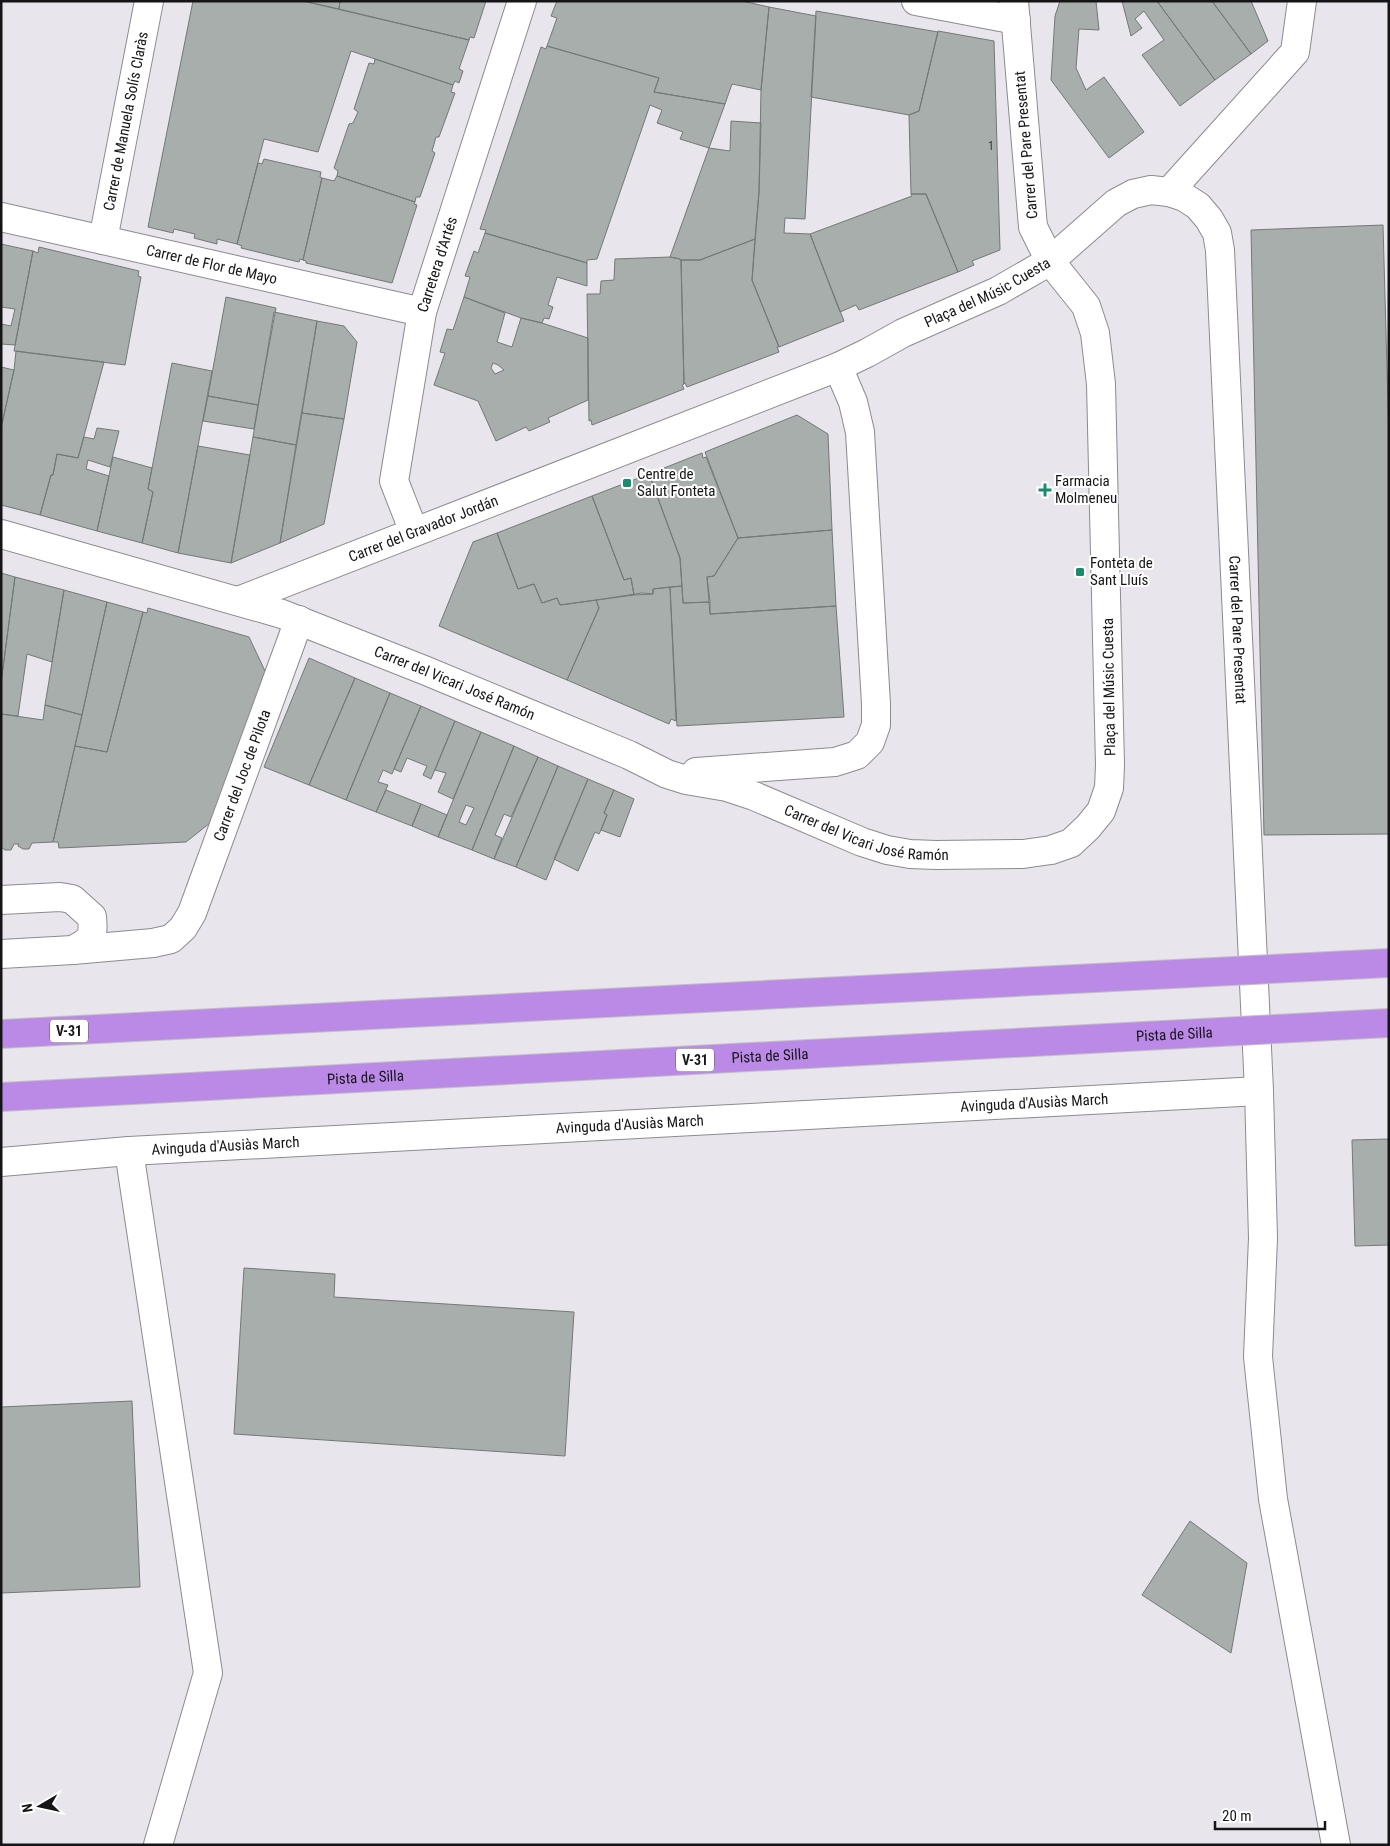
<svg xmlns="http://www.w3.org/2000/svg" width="1390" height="1846" viewBox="0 0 1390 1846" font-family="'Roboto Condensed',sans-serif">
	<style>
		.building { fill: #a7aeab; stroke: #727976; fill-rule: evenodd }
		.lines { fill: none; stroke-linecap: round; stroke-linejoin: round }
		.minor-casing { stroke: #8d8a90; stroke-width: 30 }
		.highway-casing { stroke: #c2c2c3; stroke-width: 30 }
		.minor { stroke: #fff; stroke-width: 28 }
		.highway { stroke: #bb8ae7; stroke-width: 28 }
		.highway-bridge-casing { stroke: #c2c2c3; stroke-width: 30; stroke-linecap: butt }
		.highway-bridge { stroke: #bb8ae7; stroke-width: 28 }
		.poi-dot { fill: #188c6d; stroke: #fff; stroke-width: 2 }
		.labels { text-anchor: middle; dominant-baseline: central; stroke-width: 4; stroke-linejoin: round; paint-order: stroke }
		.number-label { font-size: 12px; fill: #3a3a3c }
		.shield { fill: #fff; stroke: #5b5a5d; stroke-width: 1 }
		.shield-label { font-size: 14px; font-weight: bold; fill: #151417 }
		.street-label { font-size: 15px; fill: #151417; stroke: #fff }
		.poi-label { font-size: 15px; fill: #151417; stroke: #fff; text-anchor: start }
	</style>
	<rect width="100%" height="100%" fill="#e8e5ec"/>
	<path class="building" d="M193,1H303L469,40L459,69L463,71L459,83L455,81L453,85L351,51L318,152L264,139L237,244L217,239V244L194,238L195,234L174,229L173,233L148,227Z
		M303,1H340L339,9Z
		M340,1H486L474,38L470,37L469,40L339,9Z
		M557,1H742L769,7L761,90L732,84L725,104L654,92L659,78L547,46L557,18L551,16Z
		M1060,1H1096L1099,30L1079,29L1076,68L1086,90L1104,77L1144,132L1109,158L1051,80L1055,16Z
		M1122,1H1157L1215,80L1180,106L1142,55L1164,40L1144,11L1135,19L1142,28L1131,36Z
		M1157,1H1212L1251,54L1215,80Z
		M1212,1H1251L1268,41L1251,54Z
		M769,7L816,16L805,219L785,218L784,233L810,234L844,321L779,347L752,280L759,192L761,90Z
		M816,11L938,32L919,111L909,115L811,97Z
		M938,31L994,41L1000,250L972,261L974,265L958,272L926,194H911L909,115L919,111Z
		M547,46L659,78L654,92L725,104L709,148L680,139L683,132L657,123L662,110L650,105L597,259L587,260V263L485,233L486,230L480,229L541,47L546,49Z
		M375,59L453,85L451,92L455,93L439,137H436L432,151L435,153L420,197H416L415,202L337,176L338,171L334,168L349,124L353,123L358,112L354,109L369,63L374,64Z
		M731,121L761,123L759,192L755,239L700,260H681L680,259L670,257L709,148L730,151Z
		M264,159L321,172L320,177L322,178L303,260L300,259L299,262L241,248L242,246L237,244L258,163L262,164Z
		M337,176L415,202L414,204L417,205L392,283L306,263V261L303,260L322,178L334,181Z
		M911,194H926L958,272L859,310L856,305L840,312L810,234L912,196Z
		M1383,225L1389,440V834L1264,835L1251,230Z
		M485,233L587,263V286L557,277L548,305L553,307L549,319L544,318L542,323L521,318L464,297L470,277L465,276L474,251L478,253Z
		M755,239L752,280L779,347H777L779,352L687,387L685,383L684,384L681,260H700Z
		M1,244L33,251L15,345L1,344V324L11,326L15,309L1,307Z
		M39,247L139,271L138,276L141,277L125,365L14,351L33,251L38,253Z
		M670,257L680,259L681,260L684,384L682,385L684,389L592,425L591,420L589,421L587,294H600L601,281L614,280L615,259Z
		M226,297L276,308L258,405L208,396Z
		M464,297L505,313L497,342L512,347L521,318L542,323L588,338V400L548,418L550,422L529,431L526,427L496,441L478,401L434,385L445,353L440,352L447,329L453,330ZM493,363L498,365L504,370L495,374L491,368Z
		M274,312L317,321L296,445L253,437Z
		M317,321L344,326L357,342L344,419L302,413Z
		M16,351L104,362L78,458L57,454L53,475H51L40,515L1,505V428L14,370Z
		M172,363L212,371L178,553L142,543L153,492L148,489Z
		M1,367L14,370L2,424H1Z
		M208,396L258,405L254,429L203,421Z
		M302,413L344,419L324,524L280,543Z
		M797,415L828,434L832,530L738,538L705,452Z
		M97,428L119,431L110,467L88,460L86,469L109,476L97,531L40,515L51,475H53L57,454L78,458L84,437L94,439Z
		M253,437L296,445L280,543L231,563Z
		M198,446L250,455L231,563L178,553Z
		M702,453L703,458L706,457L738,538L714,576L707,577L710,602L683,603L680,558L649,474Z
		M113,457L152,468L148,489L153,492L142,543L97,531Z
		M649,474L680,558L682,586L653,589V594L634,595L631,578L624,580L592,496Z
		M592,496L624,580L631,578L634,595L560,605L557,598L542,603L534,584L518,589L497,533Z
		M832,530L836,606L710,614L707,577L714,576L738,538Z
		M497,533L518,589L534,584L542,603L557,598L560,605L596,600L599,608L567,680L439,626L473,542Z
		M1,573L15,577L1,683Z
		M15,577L64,590L52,662L27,654L18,716L1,714V683Z
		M682,586L683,603L710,602V614L836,606L844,717L677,726L670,587Z
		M670,587L676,721L671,719L669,724L567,680L599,608L596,600L642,593L653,594V589Z
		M64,590L107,602L82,715L45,705Z
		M107,602L143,612L107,752L75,746Z
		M148,608L249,637L265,671L215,819L186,842L59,848L58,842H53L75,746L107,752L143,612L147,613Z
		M309,658L355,678L309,785L264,767Z
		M355,678L390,693L346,800L309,785Z
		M390,693L421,706L392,774L383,770L378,782L388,785L376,812L346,800Z
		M45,705L82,715L53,842L32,843L29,849H23L18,846L19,844H14L11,850H5L1,847V714L43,720Z
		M421,706L455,721L431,779L423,775L427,766L407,758L401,772L394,769Z
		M455,721L481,732L453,799L438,792L446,773L435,770Z
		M481,732L514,746L472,850L438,837ZM466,805L474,808L466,825L459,822Z
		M514,746L538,757L511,817L504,814L495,835L502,838L494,859L472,850Z
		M538,757L558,766L516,867L494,859Z
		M558,766L588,779L546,880L516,867Z
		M588,779L614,790L604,813L607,815L601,830L599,834L595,832L578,871L554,859Z
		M386,790L421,804L412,826L376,812Z
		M614,790L634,799L620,837L601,830L607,815L604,813Z
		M421,804L447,815L438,837L412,826Z
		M1389,1139V1245L1355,1246L1352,1140Z
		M244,1268L335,1274L334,1297L574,1312L565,1456L234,1434Z
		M132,1401L140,1587L1,1593V1407Z
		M1190,1521L1247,1563L1231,1653L1142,1595Z"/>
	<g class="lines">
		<defs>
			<g id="minor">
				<path d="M916,1L1016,20"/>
				<path d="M1169,192L1295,52L1302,1"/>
				<path id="s1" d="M1,217L422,312"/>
				<path id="s2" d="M103,240L149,1"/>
				<path id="s3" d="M414,532L394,481L422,312L522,1"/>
				<path id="s4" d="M1,534L282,614L424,670L629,755L667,774L686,780L727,787L754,796L862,842L887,850L910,854L936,855L1023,854L1051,850L1071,843L1088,827L1101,811L1109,788L1110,765L1101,384L1095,333L1086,306L1050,261L1033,227L1014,1"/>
				<path id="s5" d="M238,601L838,367L867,353L903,333L998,291L1050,261L1116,203L1133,194L1151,190L1169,192L1184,197L1198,206L1209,219L1217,233L1220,250L1259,1091L1263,1238L1258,1357L1273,1499L1336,1845"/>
				<path d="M696,772L835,762L857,755L870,742L876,725V704L860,432L853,402L838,367"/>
				<path d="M1,900L60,897L72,899L92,917C94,938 91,940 73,950"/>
				<path id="s6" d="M1,954L73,950L153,943L171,939L183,928L192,913L299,620"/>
				<path d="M129,1151L208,1673L158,1845"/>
				<path id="s7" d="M1,1162L129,1151L1259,1091"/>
			</g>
			<path id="highway" d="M1,1034L136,1027"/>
		</defs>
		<use href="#minor" class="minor-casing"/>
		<use href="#highway" class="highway-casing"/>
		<use href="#minor" class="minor"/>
		<use href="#highway" class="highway"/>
		<defs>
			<g id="highway-bridge">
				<path d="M136,1027L1389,963"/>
				<path id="s8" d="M1,1097L1389,1023"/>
			</g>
		</defs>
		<use href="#highway-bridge" class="highway-bridge-casing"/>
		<use href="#highway-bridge" class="highway-bridge"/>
	</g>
	<g class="poi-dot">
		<rect x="622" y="478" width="10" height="10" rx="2.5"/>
		<path d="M1042.5 482.5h5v5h5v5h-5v5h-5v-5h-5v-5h5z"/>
		<rect x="1075" y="567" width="10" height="10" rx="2.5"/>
	</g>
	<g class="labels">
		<g class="number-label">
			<text x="991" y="146">1</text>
		</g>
		<g class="shield">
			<rect x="50" y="1019.5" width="38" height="23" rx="4"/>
			<rect x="676" y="1048.5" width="38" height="23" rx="4"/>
		</g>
		<g class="shield-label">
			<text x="69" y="1031">V-31</text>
			<text x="695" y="1060">V-31</text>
		</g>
		<g class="street-label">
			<text stroke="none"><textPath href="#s2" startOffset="121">Carrer de Manuela Solís Claràs</textPath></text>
			<text transform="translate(1026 145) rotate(-95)">Carrer del Pare Presentat</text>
			<text stroke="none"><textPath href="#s1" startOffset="216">Carrer de Flor de Mayo</textPath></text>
			<text stroke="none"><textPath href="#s3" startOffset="276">Carretera d'Artés</textPath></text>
			<text stroke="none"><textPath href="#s5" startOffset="811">Plaça del Músic Cuesta</textPath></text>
			<text stroke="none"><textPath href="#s5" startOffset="199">Carrer del Gravador Jordán</textPath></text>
			<text stroke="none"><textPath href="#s5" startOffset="1488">Carrer del Pare Presentat</textPath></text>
			<text stroke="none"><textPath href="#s4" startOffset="478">Carrer del Vicari José Ramón</textPath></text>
			<text transform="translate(1109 687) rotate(-91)">Plaça del Músic Cuesta</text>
			<text stroke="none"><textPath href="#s6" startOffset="351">Carrer del Joc de Pilota</textPath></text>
			<text stroke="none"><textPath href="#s4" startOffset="919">Carrer del Vicari José Ramón</textPath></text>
			<text stroke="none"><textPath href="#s8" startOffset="1175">Pista de Silla</textPath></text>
			<text stroke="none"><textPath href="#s8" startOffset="770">Pista de Silla</textPath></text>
			<text stroke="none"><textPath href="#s8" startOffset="365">Pista de Silla</textPath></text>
			<text stroke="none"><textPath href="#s7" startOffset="1035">Avinguda d'Ausiàs March</textPath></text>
			<text stroke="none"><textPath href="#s7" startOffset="630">Avinguda d'Ausiàs March</textPath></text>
			<text stroke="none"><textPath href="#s7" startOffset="225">Avinguda d'Ausiàs March</textPath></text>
		</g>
		<g class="poi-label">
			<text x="637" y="474">Centre de<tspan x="637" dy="17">Salut Fonteta</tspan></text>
			<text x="1055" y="481">Farmacia<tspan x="1055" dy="17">Molmeneu</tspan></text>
			<text x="1090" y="563">Fonteta de<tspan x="1090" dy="17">Sant Lluís</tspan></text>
		</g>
	</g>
	<rect width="1390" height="1846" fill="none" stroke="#151417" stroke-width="5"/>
	<g transform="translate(40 1806) rotate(261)" stroke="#ffffff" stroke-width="4" paint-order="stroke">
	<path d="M0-4L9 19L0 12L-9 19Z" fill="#151417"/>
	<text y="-8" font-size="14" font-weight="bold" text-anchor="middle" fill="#151417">N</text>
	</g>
	<path d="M1215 1821v8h110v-8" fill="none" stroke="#151417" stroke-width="2.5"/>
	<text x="1222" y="1821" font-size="15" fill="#151417" stroke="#ffffff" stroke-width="4" paint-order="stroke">20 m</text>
</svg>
